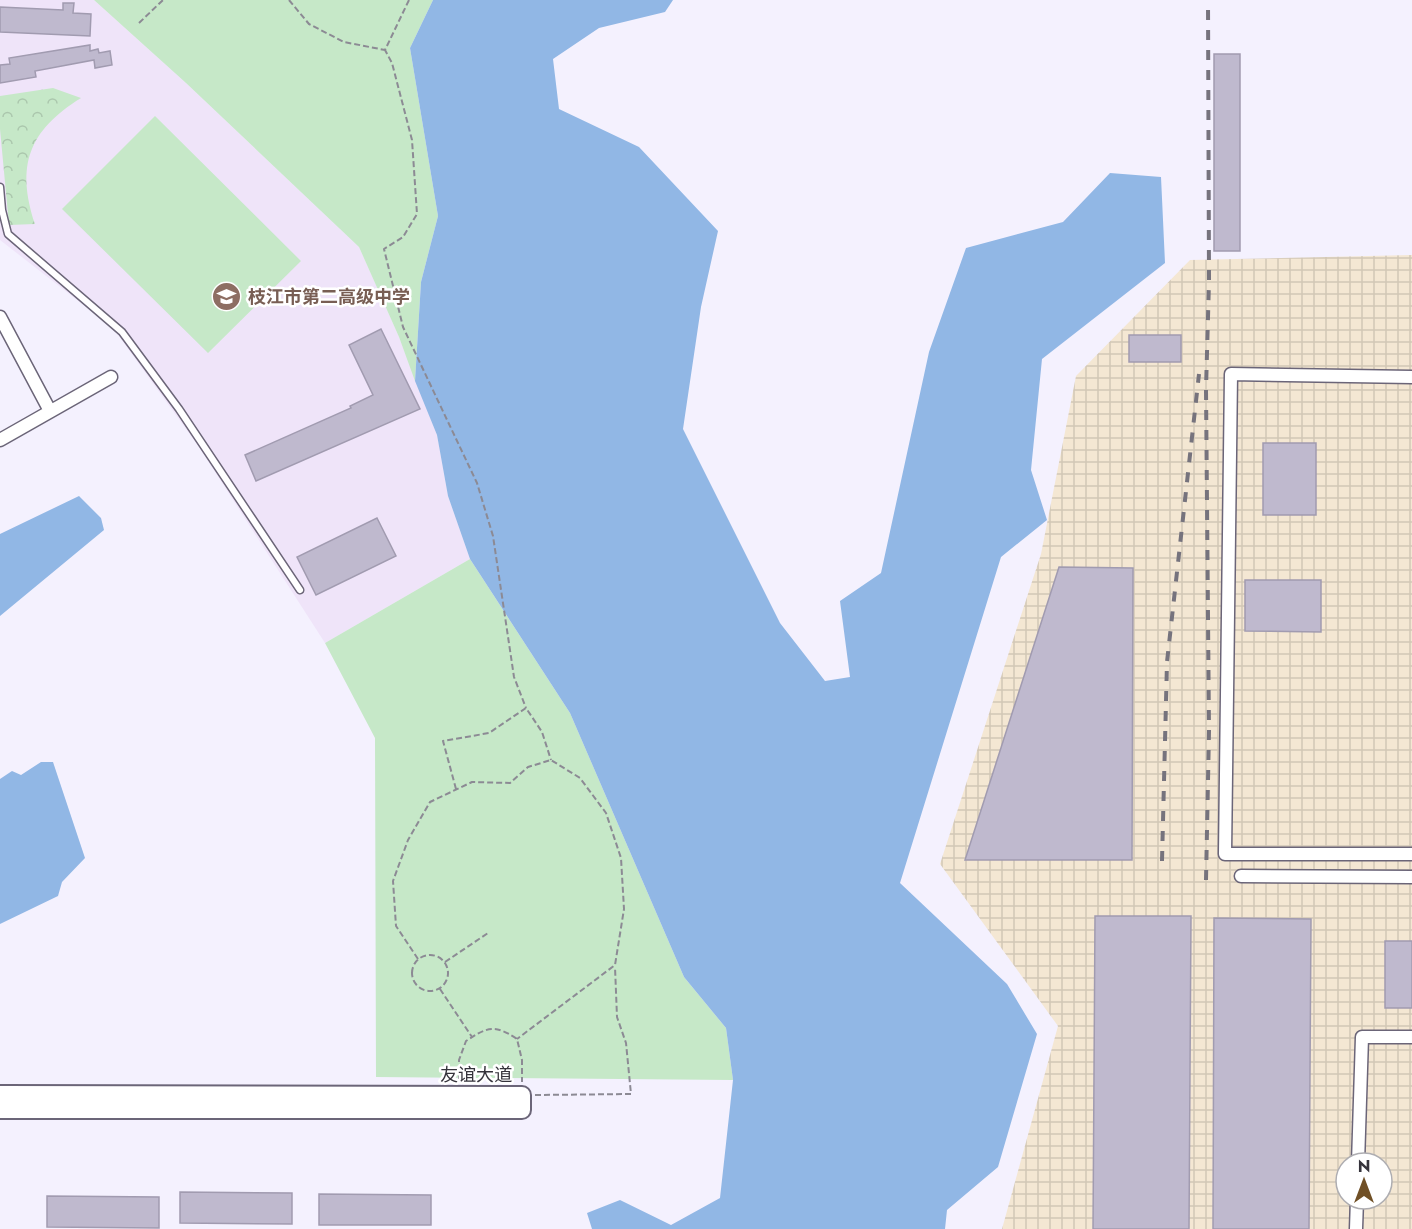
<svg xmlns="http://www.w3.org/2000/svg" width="1412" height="1229" viewBox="0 0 1412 1229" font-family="Jost,'Noto Sans SC',sans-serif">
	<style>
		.industrial { fill: url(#industrial-grid); fill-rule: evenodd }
		.education { fill: #efe4f9 }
		.green { fill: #c6e8c8 }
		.forest { fill: url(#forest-crowns) }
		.water { fill: #91b7e5 }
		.building { fill: #bfb9ce; stroke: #a19bb0; stroke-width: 1.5 }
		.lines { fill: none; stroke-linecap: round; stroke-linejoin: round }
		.lane-casing { stroke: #6b6578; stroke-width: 9 }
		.street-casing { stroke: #6b6578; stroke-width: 15 }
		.secondary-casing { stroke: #6b6578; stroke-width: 20 }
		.path { stroke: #8c8a94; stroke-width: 2; stroke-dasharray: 6 3; stroke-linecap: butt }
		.lane { stroke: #fff; stroke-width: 6 }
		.street { stroke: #fff; stroke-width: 12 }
		.secondary { stroke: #fff; stroke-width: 16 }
		.rail { stroke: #76737d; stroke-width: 4; stroke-dasharray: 10 10; stroke-linecap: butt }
		.labels { text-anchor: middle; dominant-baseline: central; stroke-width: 5; stroke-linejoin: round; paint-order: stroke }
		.education-label { font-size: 18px; font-weight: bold; fill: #785e54; stroke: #fff; text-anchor: start }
		.street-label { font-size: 18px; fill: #35333b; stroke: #fff }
	</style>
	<defs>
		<pattern id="industrial-grid" width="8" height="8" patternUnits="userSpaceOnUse" patternTransform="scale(1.5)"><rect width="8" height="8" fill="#f4e7d3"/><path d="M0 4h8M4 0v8" fill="none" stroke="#d2c7b6"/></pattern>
		<pattern id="forest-crowns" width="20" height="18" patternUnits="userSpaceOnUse" patternTransform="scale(1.5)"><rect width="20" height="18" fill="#c6e8c8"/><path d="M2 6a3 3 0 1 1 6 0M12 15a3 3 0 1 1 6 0" fill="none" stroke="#abc7ad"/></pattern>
	</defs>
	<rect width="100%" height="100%" fill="#f4f1fe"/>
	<path class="industrial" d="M1412,255V1229H1002L1058,1026L940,864L1041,554L1076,376L1190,260ZM1346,1163H1382V1199H1346Z"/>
	<path class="education" d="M0,0H94L186,83L359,247L399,337L437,435L448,496L470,559L325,643L199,447L113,328L0,240Z"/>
	<path class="green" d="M94,0H433L410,48L438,216L421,282L415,381L399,337L359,247L186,83Z
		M155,116L301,261L208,353L62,209Z
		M470,559L570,713L684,977L726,1028L733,1080L376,1077L375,738L325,643Z"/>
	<path class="forest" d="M53,88L81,98C28,131 16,166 35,224L9,225L0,129V96Z"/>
	<path class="water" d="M433,0H673L665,12L599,28L553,59L559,109L639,147L718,231L701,307L683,429L780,623L825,681L850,677L840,601L881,573L929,352L966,248L1063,222L1110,173L1161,177L1165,263L1042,359L1031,470L1047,520L1001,557L900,883L1007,984L1037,1034L998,1167L947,1210L945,1229H592L587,1213L620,1200L671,1225L720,1198L733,1080L726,1028L684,977L570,713L470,559L448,496L437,435L415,381L421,282L438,216L410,48Z
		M79,496L101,518L104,530L0,616V534Z
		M41,762H53L85,858L62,882L58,896L0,924V779L12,771L21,775Z"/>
	<path class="building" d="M63,3H74L73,13L91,14L90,36L0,32V7L63,10Z
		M90,45V51L98,49L99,53L110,51L112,65L95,68L94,60L35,71L36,77L0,83V65L10,64L9,58Z
		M1214,54H1240V251H1214Z
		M381,329L420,409L256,481L245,455L351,408L350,406L373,395L349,345Z
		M1129,335H1181V362H1129Z
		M1263,443H1316V515H1263Z
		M377,518L396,556L316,595L297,557Z
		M1059,567L1133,568L1132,860H965Z
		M1245,580H1321V632L1245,631Z
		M1095,916H1191L1189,1229H1093Z
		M1214,918L1311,919L1309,1229H1213Z
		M1385,941H1412V1008H1385Z
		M180,1192L292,1193V1224L180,1223Z
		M319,1194L431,1195V1225H319Z
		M47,1196L159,1197V1228L47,1227Z"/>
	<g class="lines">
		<defs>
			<path id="lane" d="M0,187L2,210H0
				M2,210L8,234L122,332L179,409L300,590"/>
			<path id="street" d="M0,317L50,411
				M1412,377L1231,374L1225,854H1412
				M0,440L111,377
				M1241,876L1412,877
				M1358,1163L1362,1037H1412
				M1356,1229L1357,1199"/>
			<path id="secondary" d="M0,1094L522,1095V1110H0"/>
		</defs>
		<use href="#lane" class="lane-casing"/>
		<use href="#street" class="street-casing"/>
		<use href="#secondary" class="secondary-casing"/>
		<path class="path" d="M289,0L309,24L344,42L385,50
			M409,0L385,50L392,63L412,140L417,214L403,237L384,249L403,327L477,483L493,536L514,677L526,708
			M139,23L163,0
			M456,789L443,741L489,733L526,708L542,732L551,760
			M412 973a18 18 0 1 1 36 0a18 18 0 1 1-36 0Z
			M418,959L396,926L393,881L408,840L430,802L472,782L510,783L528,767L551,760L580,778L606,813L621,858L624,909L615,965L517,1039
			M445,962L488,933
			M440,989L472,1037
			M459,1080V1060L466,1041C487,1027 495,1024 517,1039L522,1060V1082
			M535,1095L631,1094L626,1043L617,1017L615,967"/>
		<use href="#lane" class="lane"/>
		<use href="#street" class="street"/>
		<use href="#secondary" class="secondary"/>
		<path class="rail" d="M1162,861L1167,662L1199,374
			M1206,880L1209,731L1206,389L1209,281L1208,0"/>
	</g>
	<defs>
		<symbol id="school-disc" viewBox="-11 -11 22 22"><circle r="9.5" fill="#8d6e63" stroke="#fff"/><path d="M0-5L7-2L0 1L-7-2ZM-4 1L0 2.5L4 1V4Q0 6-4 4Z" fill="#fff"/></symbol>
	</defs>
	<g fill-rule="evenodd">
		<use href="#school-disc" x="210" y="280" width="33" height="33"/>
	</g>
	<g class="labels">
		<g class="education-label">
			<text x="248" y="297">枝江市第二高级中学</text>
		</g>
		<g class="street-label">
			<text x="476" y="1075">友谊大道</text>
		</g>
	</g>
	<g transform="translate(1364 1181)"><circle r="28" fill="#ffffff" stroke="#aeadb1" stroke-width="1.5"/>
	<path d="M0-4.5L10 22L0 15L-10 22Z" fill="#705026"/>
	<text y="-9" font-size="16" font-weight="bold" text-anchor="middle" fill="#35333b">N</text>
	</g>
</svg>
